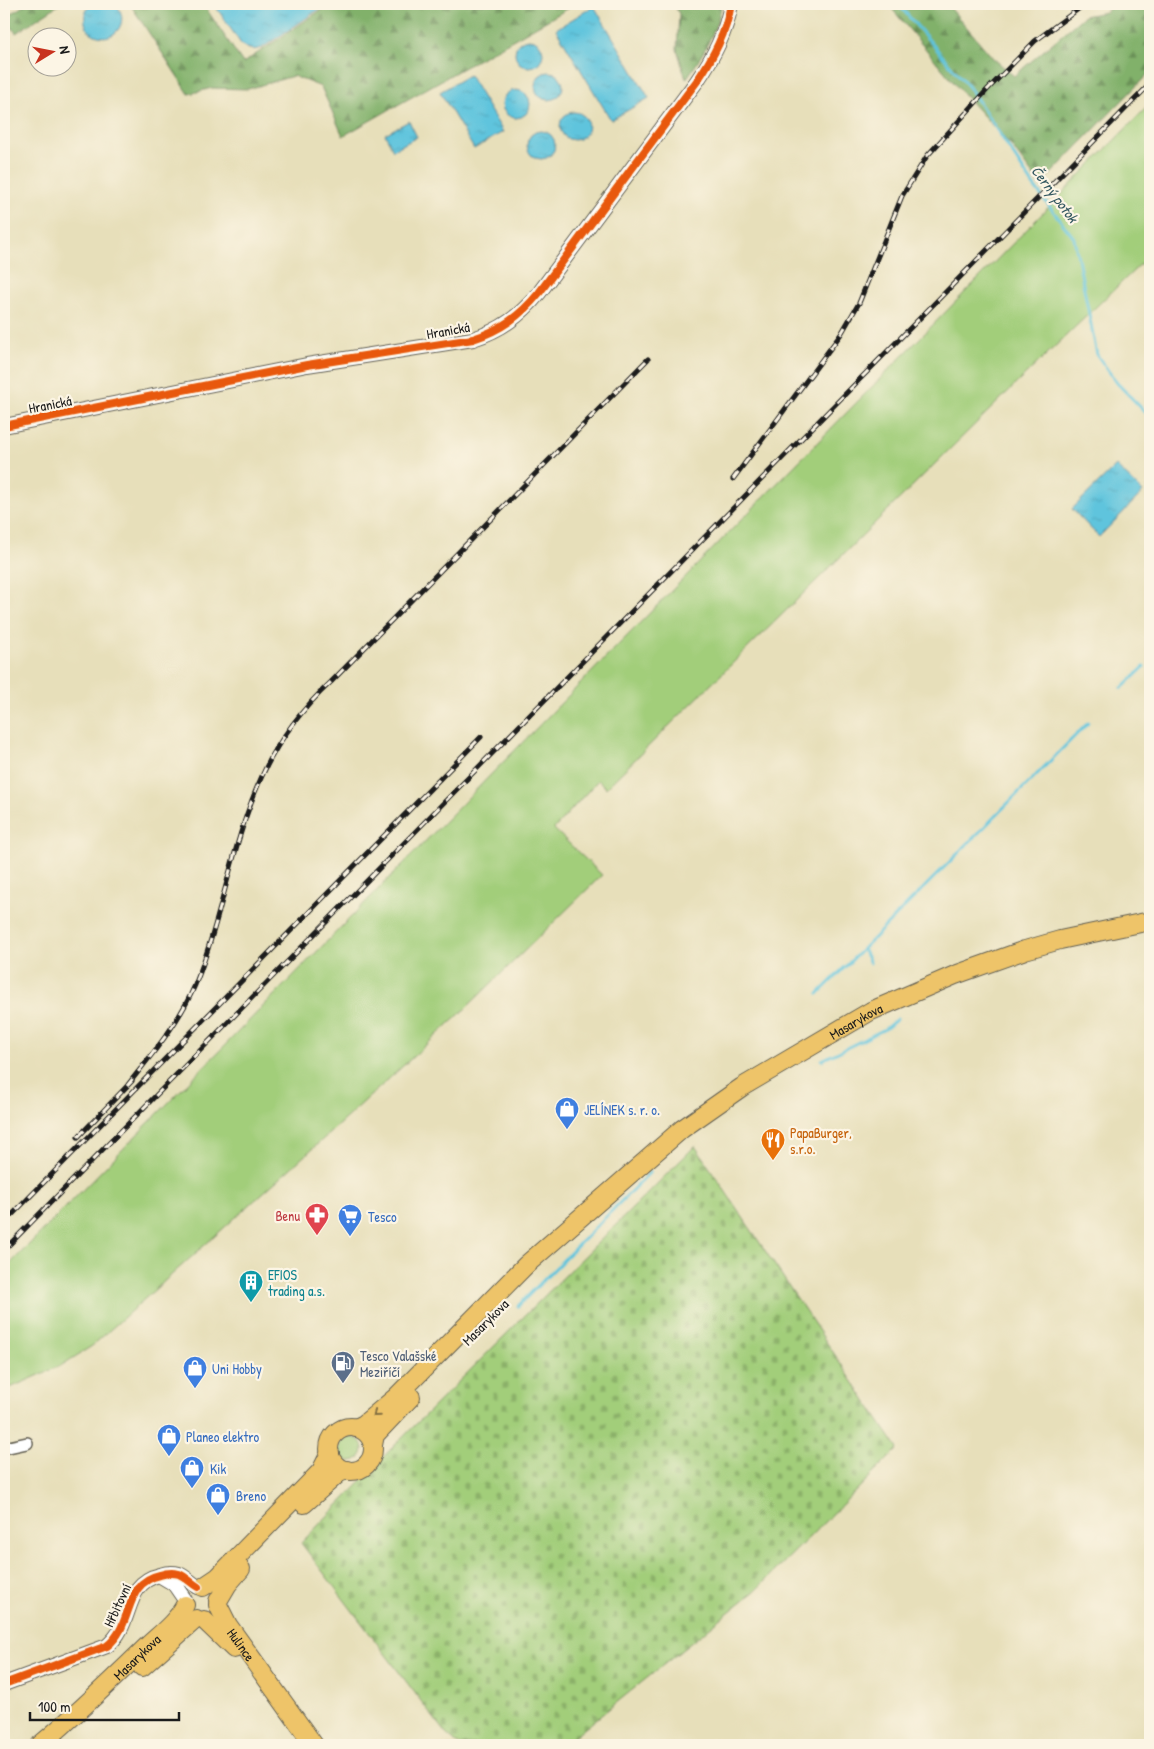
<svg xmlns="http://www.w3.org/2000/svg" width="1154" height="1749" viewBox="0 0 1154 1749" font-family="'Patrick Hand',sans-serif">
	<style>
		.green { fill: #a2ce7a; stroke: #5f754b }
		.forest { fill: url(#forest-firs); stroke: #4e6643 }
		.cemetery { fill: url(#cemetery-stones); stroke: #5f754b }
		.water { fill: url(#water-ripples); stroke: #3e707c }
		.lines { fill: none; stroke-linecap: round; stroke-linejoin: round }
		.stream { stroke: #5fc4dd; stroke-width: 3 }
		.minor-casing { stroke: #636053; stroke-width: 14 }
		.tertiary-casing { stroke: #636053; stroke-width: 16 }
		.primary-casing { stroke: #636053; stroke-width: 20 }
		.minor { stroke: #fff; stroke-width: 11 }
		.tertiary { stroke: #fff; stroke-width: 14 }
		.primary { stroke: #eec469; stroke-width: 18 }
		.rail-casing { stroke: #1c1c1c; stroke-width: 5 }
		.rail { stroke: #fcf5e5; stroke-width: 3; stroke-dasharray: 9; stroke-linecap: butt }
		.cycleway-casing { stroke: #fcf5e5; stroke-width: 11 }
		.cycleway { stroke: #e8590c; stroke-width: 8 }
		.oneway { stroke: #857042 }
		.labels { text-anchor: middle; dominant-baseline: central; stroke-width: 4.5; stroke-linejoin: round; paint-order: stroke }
		.street-label { font-size: 14px; fill: #1c1c1c; stroke: #fcf5e5 }
		.shop-label { font-size: 14px; fill: #366cbe; stroke: #fcf5e5; text-anchor: start }
		.food-label { font-size: 14px; fill: #c56008; stroke: #fcf5e5; text-anchor: start }
		.health-label { font-size: 14px; fill: #be3a42; stroke: #fcf5e5; text-anchor: end }
		.culture-label { font-size: 14px; fill: #0d838f; stroke: #fcf5e5; text-anchor: start }
		.service-label { font-size: 14px; fill: #4e5e75; stroke: #fcf5e5; text-anchor: start }
		.water-label { font-size: 15px; font-style: italic; fill: #335760; stroke: #fcf5e5 }
	</style>
	<defs>
		<pattern id="forest-firs" width="22" height="20" patternUnits="userSpaceOnUse" patternTransform="scale(1.25)"><rect width="22" height="20" fill="#81b16a"/><path d="M5 1l3.5 6h-7zM16 11l3.5 6h-7z" fill="#698f56"/></pattern>
		<pattern id="cemetery-stones" width="16" height="16" patternUnits="userSpaceOnUse" patternTransform="scale(1.25)"><rect width="16" height="16" fill="#a2ce7a"/><path d="M2 7V4a2 2 0 0 1 4 0v3zM10 15v-3a2 2 0 0 1 4 0v3z" fill="#8bb069"/></pattern>
		<pattern id="water-ripples" width="26" height="14" patternUnits="userSpaceOnUse" patternTransform="scale(1.25)"><rect width="26" height="14" fill="#5fc4dd"/><path d="M2 4q2-2 4 0t4 0M15 11q2-2 4 0t4 0" fill="none" stroke="#52a8bd"/></pattern>
	</defs>
	<rect width="100%" height="100%" fill="#fcf5e5"/>
	<filter id="ink" filterUnits="userSpaceOnUse"><feTurbulence type="fractalNoise" baseFrequency=".02" numOctaves="2"/><feDisplacementMap in="SourceGraphic" scale="10" xChannelSelector="R" yChannelSelector="G"/><feConvolveMatrix kernelMatrix="1 2 1 2 8 2 1 2 1" color-interpolation-filters="sRGB"/></filter>
	<filter id="wash" filterUnits="userSpaceOnUse"><feTurbulence type="fractalNoise" baseFrequency=".0096" numOctaves="4" result="noise"/><feDisplacementMap in="SourceGraphic" scale="20" xChannelSelector="R" yChannelSelector="G"/><feGaussianBlur stdDeviation="1.12" result="paint"/><feColorMatrix in="noise" values="0 0 0 0 0 0 0 0 0 0 0 0 0 0 0 0 0 1.4 0 .05"/><feComposite in="paint" operator="in"/></filter>
	<g filter="url(#wash)">
		<rect width="100%" height="100%" fill="#e7dfba"/>
		<path class="green" d="M1150,104V255L1019,381L606,788L598,780L554,829L602,875L462,1012L321,1141L92,1346L62,1365L10,1388L4,1376V1270Z
			M339 1449a12 12 0 1 1 24 0a12 12 0 1 1-24 0Z"/>
		<path class="forest" d="M26,4H60L16,33L9,23L11,14Z
			M130,4H203L243,63L330,4H576L343,136L321,87L293,76L248,89L212,88L189,94Z
			M674,4H722C716,31 703,56 686,79L677,49L679,14Z
			M888,4H947L993,58L1014,76L1084,16L1105,12L1116,4H1150V72L1040,185L1012,147L960,90Z"/>
		<path class="cemetery" d="M695,1146L898,1449L755,1591L564,1745H459L446,1734L301,1543L358,1485L369,1471Z"/>
		<path class="water" d="M90,4L116,5C121,10 123,17 121,24C113,49 70,35 90,4Z
			M214,4H327L262,48C254,51 247,50 241,44Z
			M594,6L649,98L611,120L556,29Z
			M515 53a14 14 0 1 1 28 0a14 14 0 1 1-28 0Z
			M535 86a14 14 0 1 1 28 0a14 14 0 1 1-28 0Z
			M469,75L503,132L474,149L440,92Z
			M502 104a14 14 0 1 1 28 0a14 14 0 1 1-28 0Z
			M560 126a14 14 0 1 1 28 0a14 14 0 1 1-28 0Z
			M409,121L417,137L393,150L385,134Z
			M527 145a14 14 0 1 1 28 0a14 14 0 1 1-28 0Z
			M1116,466L1143,492L1099,537L1072,509Z"/>
		<g class="lines">
			<path class="stream" d="M898,4L969,87L1033,185L1074,238L1097,355L1117,383L1150,417
				M1122,688L1144,667
				M863,949L870,963
				M818,994L1088,723
				M822,1060L885,1029L897,1019
				M518,1306L650,1172"/>
		</g>
	</g>
	<g filter="url(#ink)">
		<g class="lines">
			<defs>
				<path id="minor" d="M4,1448L27,1443"/>
				<path id="tertiary" d="M4,426L307,365L473,339C501,330 520,316 539,293L697,81C714,56 726,33 731,4
					M159,1575L174,1584L185,1600
					M4,1684L107,1646C135,1624 122,1583 160,1575C166,1573 172,1572 179,1574C186,1577 191,1583 198,1587"/>
				<g id="primary">
					<circle cx="351" cy="1449" r="22"/>
					<path id="s1" d="M356,1428L364,1424L395,1398L526,1265L682,1129L742,1087L871,1011L955,975L1025,950L1060,940L1150,921"/>
					<path d="M373,1445L375,1435L411,1397"/>
					<path d="M304,1504L339,1473L347,1470"/>
					<path d="M203,1587L218,1577L321,1471L330,1453"/>
					<path d="M218,1601L228,1584L241,1569"/>
					<path id="s2" d="M218,1605L228,1625L314,1745"/>
					<path d="M204,1620L234,1649"/>
					<path d="M142,1667L196,1619"/>
					<path id="s3" d="M40,1745C76,1715 109,1683 143,1650C157,1636 176,1623 185,1605"/>
				</g>
			</defs>
			<use href="#minor" class="minor-casing"/>
			<use href="#tertiary" class="tertiary-casing"/>
			<use href="#primary" class="primary-casing"/>
			<use href="#minor" class="minor"/>
			<use href="#tertiary" class="tertiary"/>
			<use href="#primary" class="primary"/>
			<defs>
				<path id="rail" d="M733,479L841,334L859,303L902,196L927,156L988,89L1035,41L1085,4
					M127,1086C152,1054 179,1023 195,985C222,919 232,841 262,776C278,740 303,708 331,682L648,359
					M78,1137L132,1081
					M4,1223L481,737
					M4,1250L1150,84"/>
			</defs>
			<use href="#rail" class="rail-casing"/>
			<use href="#rail" class="rail"/>
			<defs>
				<path id="cycleway" d="M4,426L307,365L473,339C501,330 520,316 539,293L697,81C714,56 726,33 731,4
					M4,1684L107,1646C135,1624 122,1583 160,1575C166,1573 172,1572 179,1574C186,1577 191,1583 198,1587"/>
			</defs>
			<use href="#cycleway" class="cycleway-casing"/>
			<use href="#cycleway" class="cycleway"/>
		</g>
		<defs><path id="oneway-chevron" d="M-2-3.5L2.5 0L-2 3.5" fill="none" stroke-width="1.6" stroke-linecap="round" stroke-linejoin="round" transform="scale(1.25)"/></defs>
		<use class="oneway" href="#oneway-chevron" transform="translate(376 1414) rotate(140)"/>
	</g>
	<defs>
		<symbol id="shop-pin" viewBox="-11 -11 22 30"><path d="M0 17L-7.5 6A9.5 9.5 0 1 1 7.5 6Z" fill="#3f7fe0" stroke="#fcf5e5"/><path d="M-5-2.5h2.3a2.7 3.5 0 0 1 5.4 0H5L5.5 6h-11ZM-1.5-2.5h3a1.5 2.3 0 0 0-3 0Z" fill="#fff"/></symbol>
		<symbol id="restaurant-pin" viewBox="-11 -11 22 30"><path d="M0 17L-7.5 6A9.5 9.5 0 1 1 7.5 6Z" fill="#e8710a" stroke="#fcf5e5"/><path d="M-5-6h1v4h1v-4h1v4h1v-4h1v5L-1.5 .5V6h-2V.5L-5-1ZM5-6V6H3V1.5H1.5Q1.5-4 5-6Z" fill="#fff"/></symbol>
		<symbol id="pharmacy-pin" viewBox="-11 -11 22 30"><path d="M0 17L-7.5 6A9.5 9.5 0 1 1 7.5 6Z" fill="#e0444e" stroke="#fcf5e5"/><path d="M-2-6h4v4h4v4h-4v4h-4v-4h-4v-4h4Z" fill="#fff"/></symbol>
		<symbol id="supermarket-pin" viewBox="-11 -11 22 30"><path d="M0 17L-7.5 6A9.5 9.5 0 1 1 7.5 6Z" fill="#3f7fe0" stroke="#fcf5e5"/><path d="M-6-5.5h2.5l.6 2H6L4.5 2H-2.5L-4.4-4H-6ZM-1.5 3.2a1.3 1.3 0 1 0 .1 0ZM3 3.2a1.3 1.3 0 1 0 .1 0Z" fill="#fff"/></symbol>
		<symbol id="building-pin" viewBox="-11 -11 22 30"><path d="M0 17L-7.5 6A9.5 9.5 0 1 1 7.5 6Z" fill="#0f9aa8" stroke="#fcf5e5"/><path d="M-4-6H4V6H1V3H-1V6H-4ZM-2.5-4.3h1.7v1.8h-1.7ZM.8-4.3h1.7v1.8H.8ZM-2.5-1h1.7V.8h-1.7ZM.8-1h1.7V.8H.8Z" fill="#fff"/></symbol>
		<symbol id="fuel-pin" viewBox="-11 -11 22 30"><path d="M0 17L-7.5 6A9.5 9.5 0 1 1 7.5 6Z" fill="#5c6f8a" stroke="#fcf5e5"/><path d="M-5.5-6h7V0h2V4h1.3V-2.5L3-4.5l.8-.8L6-3V5H2.5V1h-1V6h-7ZM-4.2-4.7v3.2H.2V-4.7Z" fill="#fff"/></symbol>
	</defs>
	<g fill-rule="evenodd">
		<use href="#shop-pin" x="553" y="1095" width="28" height="38"/>
		<use href="#restaurant-pin" x="759" y="1126" width="28" height="38"/>
		<use href="#pharmacy-pin" x="303" y="1201" width="28" height="38"/>
		<use href="#supermarket-pin" x="336" y="1202" width="28" height="38"/>
		<use href="#building-pin" x="237" y="1268" width="28" height="38"/>
		<use href="#fuel-pin" x="329" y="1349" width="28" height="38"/>
		<use href="#shop-pin" x="181" y="1354" width="28" height="38"/>
		<use href="#shop-pin" x="155" y="1422" width="28" height="38"/>
		<use href="#shop-pin" x="178" y="1454" width="28" height="38"/>
		<use href="#shop-pin" x="204" y="1481" width="28" height="38"/>
	</g>
	<g class="labels">
		<g class="street-label">
			<text transform="translate(448 330) rotate(-10)">Hranická</text>
			<text transform="translate(50 404) rotate(-11)">Hranická</text>
			<text stroke="none"><textPath href="#s1" startOffset="648">Masarykova</textPath></text>
			<text transform="translate(485 1322) rotate(-45)">Masarykova</text>
			<text transform="translate(117 1605) rotate(-65)">Hřbitovní</text>
			<text stroke="none"><textPath href="#s2" startOffset="46">Hulince</textPath></text>
			<text stroke="none"><textPath href="#s3" startOffset="131">Masarykova</textPath></text>
		</g>
		<g class="shop-label">
			<text x="584" y="1109">JELÍNEK s. r. o.</text>
			<text x="368" y="1216">Tesco</text>
			<text x="212" y="1368">Uni Hobby</text>
			<text x="186" y="1436">Planeo elektro</text>
			<text x="210" y="1468">Kik</text>
			<text x="236" y="1495">Breno</text>
		</g>
		<g class="food-label">
			<text x="790" y="1132">PapaBurger,<tspan x="790" dy="16">s.r.o.</tspan></text>
		</g>
		<g class="health-label">
			<text x="300" y="1215">Benu</text>
		</g>
		<g class="culture-label">
			<text x="268" y="1274">EFIOS<tspan x="268" dy="16">trading a.s.</tspan></text>
		</g>
		<g class="service-label">
			<text x="360" y="1355">Tesco Valašské<tspan x="360" dy="16">Meziříčí</tspan></text>
		</g>
		<g class="water-label">
			<text transform="translate(1055 194) rotate(53)">Černý potok</text>
		</g>
	</g>
	<rect width="1154" height="1749" fill="none" stroke="#fcf5e5" stroke-width="20"/>
	<g transform="translate(52 52) rotate(80)"><circle r="24" fill="#fcf5e5" stroke="#a29e95"/>
	<path d="M0-4L9 19L0 12L-9 19Z" fill="#c8321e"/>
	<text y="-8" font-size="14" font-weight="bold" text-anchor="middle" fill="#1c1c1c">N</text>
	</g>
	<path d="M30 1712v8h149v-8" fill="none" stroke="#1c1c1c" stroke-width="2.5"/>
	<text x="38" y="1712" font-size="15" fill="#1c1c1c" stroke="#fcf5e5" stroke-width="4" paint-order="stroke">100 m</text>
</svg>
